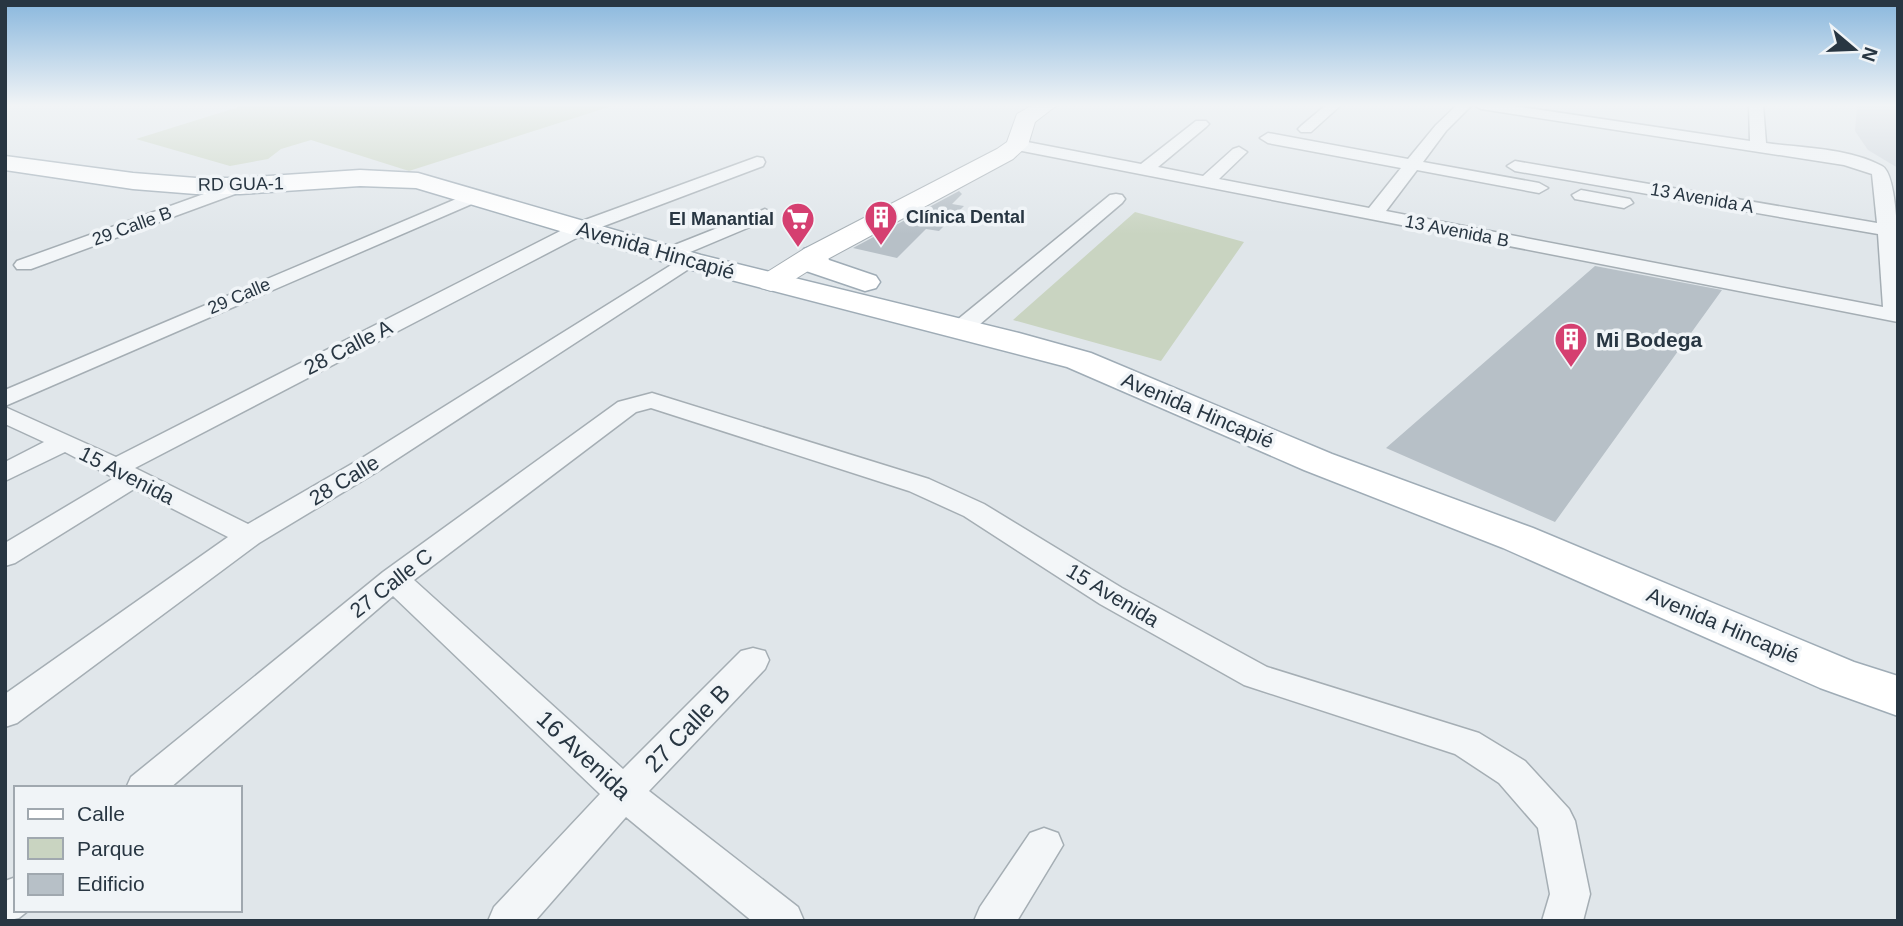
<svg xmlns="http://www.w3.org/2000/svg" width="1903" height="926" viewBox="0 0 1903 926" font-family="Helvetica,sans-serif">
	<style>
		.built { fill: #ced5dc }
		.green { fill: #c9d4c1 }
		.building { fill: #b7c0c7 }
		.lines { fill: none; stroke-linecap: round; stroke-linejoin: round }
		.street-casing { stroke: #a5aeb4; stroke-width: 3 }
		.secondary-casing { stroke: #a5aeb4; stroke-width: 2 }
		.primary-casing { stroke: #9facb6; stroke-width: 3 }
		.street { fill: #f3f6f8; fill-rule: evenodd }
		.secondary { fill: #fff; fill-rule: evenodd }
		.primary { fill: #fff; fill-rule: evenodd }
		.labels { text-anchor: middle; dominant-baseline: central; stroke-width: 7; stroke-linejoin: round; paint-order: stroke }
		.far-street-label { font-size: 18px; fill: #283642; stroke: #f0f4f7 }
		.far-poi-label { font-size: 18px; font-weight: bold; fill: #283642; stroke: #f0f4f7; text-anchor: start }
		.street-label { font-size: 21px; fill: #283642; stroke: #f0f4f7 }
		.poi-label { font-size: 21px; font-weight: bold; fill: #283642; stroke: #f0f4f7; text-anchor: start }
		.near-street-label { font-size: 24px; fill: #283642; stroke: #f0f4f7 }
	</style>
	<rect width="100%" height="100%" fill="#e0e6ea"/>
	<path class="built" d="M1857,105H1898V168L1868,150L1855,131Z"/>
	<path class="green" d="M245,105H615L409,171L311,140L281,149L268,159L230,166L136,139Z
		M1135,212L1244,242L1161,361L1013,320Z"/>
	<path class="building" d="M959,191L962,194L952,204L964,206L939,231L926,229L897,258L853,248Z
		M1595,266L1722,290L1555,522L1386,448Z"/>
	<g class="lines">
		<defs>
			<path id="street" d="M1326,105H1341L1311,132H1301L1298,129L1301,126Z
				M1457,105H1472L1446,131L1423,162L1539,183L1548,188L1539,193L1417,170L1386,211L1883,307L1878,234L1515,171L1507,166L1515,161L1877,223L1872,174L1844,165L1481,109L1474,105H1508L1750,141L1749,105H1763L1766,143C1802,148 1849,148 1882,166C1902,176 1898,297 1898,322L1017,150L1009,145L1017,140L1141,164L1196,121H1206L1209,124L1206,127L1158,167L1203,176L1233,149L1239,147L1247,152L1219,179L1369,208L1401,168L1268,143L1260,138L1268,133L1408,159L1436,125Z
				M757,157L763,158L765,162L763,166L588,232L135,468L248,524L362,458L684,257H698L701,261L380,470L259,543L17,723L5,727V694L228,537L134,489L15,563L5,566V543L114,478L65,452L5,481V462L44,442L5,424V407L116,457L574,224Z
				M240,181L246,182L249,186L246,190L31,269H17L14,265L17,261Z
				M1581,190L1630,199L1633,203L1624,208L1575,199L1572,195Z
				M475,191L484,196L481,200L5,406V390Z
				M1116,194L1122,195L1125,199L1122,203L973,330H957L954,325L957,320L1110,195Z
				M765,209L774,214L771,218L676,258H662L659,254L662,250Z
				M652,393L929,479L984,504L1122,588L1267,667L1479,733L1525,761L1569,809L1575,821L1590,894L1583,921H1542L1550,894L1538,828L1499,783L1455,754L1244,685L1100,604L964,516L909,491L651,408L636,412L414,580L623,769L741,651L753,648L765,651L769,660L765,669L649,791L798,907L804,921H752L626,817L535,921H488L494,907L600,794L393,596L170,788H126L131,777L383,572L618,402Z
				M1044,828L1058,833L1063,845L1017,921H974L980,907L1030,833Z
				M16,877V910H29L19,918L5,921V881Z"/>
			<path id="secondary" d="M1033,105H1057L1035,122L1028,145L1013,159L824,261L781,288L771,291L761,288L757,282L761,276L804,249L997,149L1007,142L1017,114Z"/>
			<path id="primary" d="M5,156L133,173L196,178H240L360,170L418,173L701,255L1019,333L1091,353L1332,454L1533,528L1854,662L1898,676V716L1820,688L1503,548L1304,470L1067,367L681,267L416,188L360,186L240,194H196L133,189L5,170Z
				M814,246L824,249L829,260L876,276L880,282L876,288L865,291L806,271L800,255L804,249Z"/>
		</defs>
		<use href="#street" class="street-casing"/>
		<use href="#secondary" class="secondary-casing"/>
		<use href="#primary" class="primary-casing"/>
		<use href="#street" class="street"/>
		<use href="#secondary" class="secondary"/>
		<use href="#primary" class="primary"/>
	</g>
	<linearGradient id="sky" x2="0" y2="1"><stop stop-color="#89b7dd"/><stop offset="0.45" stop-color="#f1f4f6"/><stop offset="1" stop-color="#f1f4f6" stop-opacity="0"/></linearGradient>
	<rect width="1903" height="234" fill="url(#sky)"/>
	<defs>
		<symbol id="building-pin" viewBox="-11 -11 22 30"><path d="M0 17L-7.5 6A9.5 9.5 0 1 1 7.5 6Z" fill="#d53f70" stroke="#f0f4f7"/><path d="M-4-6H4V6H1V3H-1V6H-4ZM-2.5-4.3h1.7v1.8h-1.7ZM.8-4.3h1.7v1.8H.8ZM-2.5-1h1.7V.8h-1.7ZM.8-1h1.7V.8H.8Z" fill="#fff"/></symbol>
		<symbol id="supermarket-pin" viewBox="-11 -11 22 30"><path d="M0 17L-7.5 6A9.5 9.5 0 1 1 7.5 6Z" fill="#d53f70" stroke="#f0f4f7"/><path d="M-6-5.5h2.5l.6 2H6L4.5 2H-2.5L-4.4-4H-6ZM-1.5 3.2a1.3 1.3 0 1 0 .1 0ZM3 3.2a1.3 1.3 0 1 0 .1 0Z" fill="#fff"/></symbol>
	</defs>
	<g fill-rule="evenodd">
		<use href="#building-pin" x="862" y="198" width="38" height="52"/>
		<use href="#supermarket-pin" x="779" y="200" width="38" height="52"/>
		<use href="#building-pin" x="1552" y="320" width="38" height="52"/>
	</g>
	<g class="labels">
		<g class="far-street-label">
			<text transform="translate(241 184) rotate(-1)">RD GUA-1</text>
			<text transform="translate(1702 198) rotate(10)">13 Avenida A</text>
			<text transform="translate(132 226) rotate(-20)">29 Calle B</text>
			<text transform="translate(1457 231) rotate(11)">13 Avenida B</text>
			<text transform="translate(239 296) rotate(-23)">29 Calle</text>
		</g>
		<g class="far-poi-label">
			<text x="906" y="217">Clínica Dental</text>
			<text x="774" y="219" text-anchor="end">El Manantial</text>
		</g>
		<g class="street-label">
			<text transform="translate(656 250) rotate(16)">Avenida Hincapié</text>
			<text transform="translate(348 347) rotate(-27)">28 Calle A</text>
			<text transform="translate(1198 410) rotate(23)">Avenida Hincapié</text>
			<text transform="translate(127 475) rotate(27)">15 Avenida</text>
			<text transform="translate(344 480) rotate(-31)">28 Calle</text>
			<text transform="translate(391 583) rotate(-38)">27 Calle C</text>
			<text transform="translate(1113 595) rotate(31)">15 Avenida</text>
			<text transform="translate(1723 625) rotate(23)">Avenida Hincapié</text>
		</g>
		<g class="poi-label">
			<text x="1596" y="339">Mi Bodega</text>
		</g>
		<g class="near-street-label">
			<text transform="translate(687 728) rotate(-46)">27 Calle B</text>
			<text transform="translate(584 755) rotate(43)">16 Avenida</text>
		</g>
	</g>
	<rect width="1903" height="926" fill="none" stroke="#283642" stroke-width="14"/>
	<rect x="14" y="786" width="228" height="126" fill="#f0f4f7" stroke="#a0a8af" stroke-width="2"/>
	<rect x="28" y="809" width="35" height="10" fill="#ffffff" stroke="#a0a8af" stroke-width="2"/>
	<text x="77" y="821" font-size="21" fill="#283642">Calle</text>
	<rect x="28" y="838" width="35" height="21" fill="#c9d4c1" stroke="#a0a8af" stroke-width="2"/>
	<text x="77" y="856" font-size="21" fill="#283642">Parque</text>
	<rect x="28" y="874" width="35" height="21" fill="#b7c0c7" stroke="#a0a8af" stroke-width="2"/>
	<text x="77" y="891" font-size="21" fill="#283642">Edificio</text>
	<g transform="translate(1854 49) rotate(109)" stroke="#f0f4f7" stroke-width="5" paint-order="stroke">
	<path d="M0-5L12 26L0 18L-12 26Z" fill="#283642"/>
	<text y="-10" font-size="19" font-weight="bold" text-anchor="middle" fill="#283642">N</text>
	</g>
</svg>
